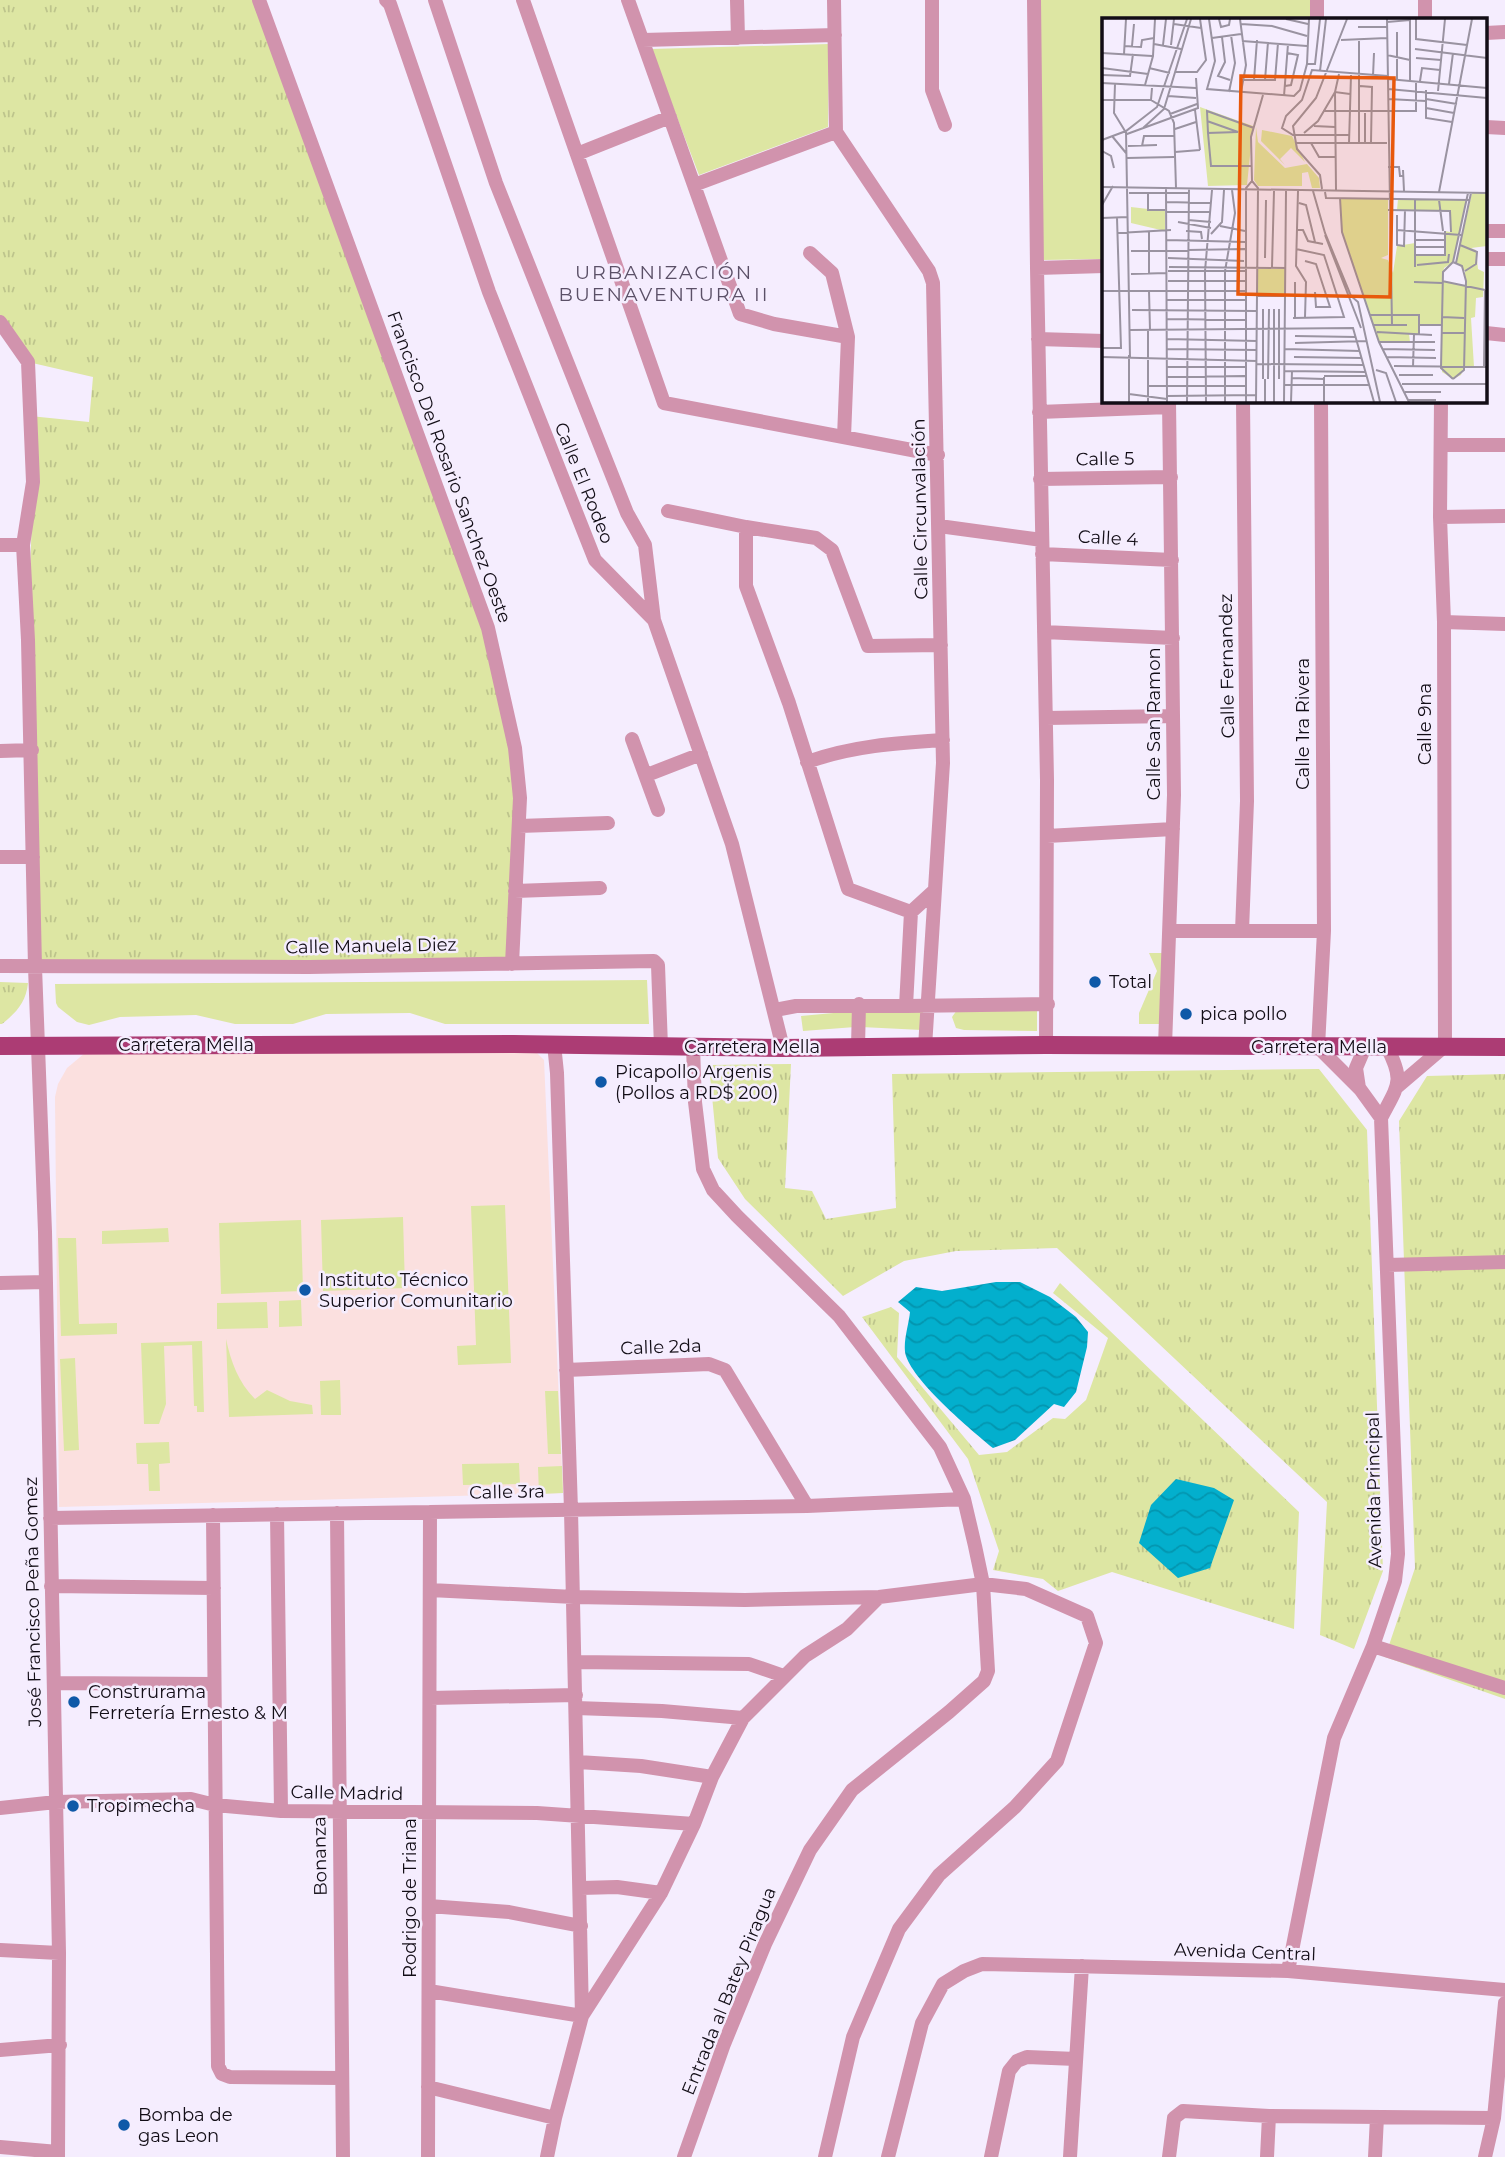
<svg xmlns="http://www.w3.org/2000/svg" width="1505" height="2157" viewBox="0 0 1505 2157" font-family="Montserrat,sans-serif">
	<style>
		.education { fill: #fbe0df }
		.grass { fill: url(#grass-tufts) }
		.green { fill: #dde6a3 }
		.water { fill: url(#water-waves) }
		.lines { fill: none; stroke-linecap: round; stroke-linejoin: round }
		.minor { stroke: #d193ad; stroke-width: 14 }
		.major { stroke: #ac3c74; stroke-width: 18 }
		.poi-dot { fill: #0f59a8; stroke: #f5edfe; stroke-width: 2.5 }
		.labels { text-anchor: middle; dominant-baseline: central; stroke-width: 5; stroke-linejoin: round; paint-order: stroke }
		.street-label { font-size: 18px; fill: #120d16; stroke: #f5edfe }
		.poi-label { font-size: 18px; fill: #120d16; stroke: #f5edfe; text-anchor: start }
		.neighbourhood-label { font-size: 19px; letter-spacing: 2px; fill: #5b5067; stroke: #f5edfe }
		.inset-road { fill: none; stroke: #9a93a1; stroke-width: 2 }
		.view { fill: #e8590c; fill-opacity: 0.15; stroke: #e8590c; stroke-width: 3.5 }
		.inset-edge { fill: none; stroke: #120d16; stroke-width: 3.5 }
	</style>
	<defs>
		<pattern id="grass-tufts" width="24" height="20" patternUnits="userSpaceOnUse" patternTransform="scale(1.75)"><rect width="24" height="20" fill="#dde6a3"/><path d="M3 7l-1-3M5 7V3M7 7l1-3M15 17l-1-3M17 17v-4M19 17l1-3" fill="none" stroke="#bdc48c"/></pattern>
		<pattern id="water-waves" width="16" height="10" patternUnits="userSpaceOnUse" patternTransform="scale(1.75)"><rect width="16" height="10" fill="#03afcd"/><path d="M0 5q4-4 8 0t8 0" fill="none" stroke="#0395af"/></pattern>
	</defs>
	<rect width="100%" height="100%" fill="#f5edfe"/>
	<path class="education" d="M536,1052L544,1060L563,1493L59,1507L55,1097L58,1084L67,1068L85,1053Z"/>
	<path class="grass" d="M0,0H259L488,628L515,748L512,964L35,967L28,640L33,482L30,416L89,422L93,377L28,362L0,322Z
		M0,982L28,983C26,1002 17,1012 2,1024H0Z
		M791,1064L785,1188L812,1191L826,1219L896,1208L892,1074L1319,1069L1367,1130L1383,1571L1354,1649L1320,1635L1327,1502L1057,1248L956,1251L904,1261L843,1296L745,1199L718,1158L709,1065Z
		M1505,1074V1699L1385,1657L1415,1568L1399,1121L1427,1076Z
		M1060,1283L1299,1512L1294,1629L1112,1572L1058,1591L1043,1579L993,1570L999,1551L968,1459L862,1317L891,1307L899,1313L897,1357L979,1455L1007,1452L1053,1418L1065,1419L1086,1400L1108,1338L1053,1293Z"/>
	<path class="green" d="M1039,0H1311V19H1104V259L1042,260Z
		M829,44L828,127L699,175L651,49Z
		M1149,953H1163L1162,1024H1139V1013L1157,971Z
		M647,980L649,1024H445L410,1013L326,1014L293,1024H235L196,1015L120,1017L89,1025L77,1022L58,1007L56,1003L55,984Z
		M1037,1008V1031L964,1030L956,1028L952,1017L957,1010Z
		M862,1010L923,1011L922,1030L861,1027Z
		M855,1011V1027L803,1031L801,1016Z
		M505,1205L511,1363L458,1365L457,1346L476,1345L471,1206Z
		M403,1217L405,1288L323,1291L321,1220Z
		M301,1220L303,1291L221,1294L219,1223Z
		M168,1228L169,1242L102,1244V1231Z
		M58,1238H76L79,1324L117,1323V1334L61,1336Z
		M301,1300L302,1326L279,1327V1301Z
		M267,1302L268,1328L217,1329V1303Z
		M226,1339C231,1362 238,1382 255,1399L267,1390L290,1401L312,1405L313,1414L229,1417Z
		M202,1341L204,1412H197V1406H194L192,1345L164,1346L166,1404L159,1424H144L141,1343Z
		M75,1358L79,1450L64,1451L60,1359Z
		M340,1380L341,1415H321L320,1381Z
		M545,1391H558L561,1454H548Z
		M169,1442L170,1463L159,1464L160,1491H149L148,1464H137L136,1443Z
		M519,1463L520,1484L463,1485L462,1464Z
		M562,1466L563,1493L539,1494L538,1467Z"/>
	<path class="water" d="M996,1282H1020L1050,1297L1076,1317L1088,1332L1087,1347L1076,1392L1064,1407L1054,1404L1015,1440L993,1448C970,1429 915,1383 906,1356C902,1344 909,1324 910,1312L898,1302L916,1287L942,1291Z
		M1176,1479L1214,1488L1234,1500L1210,1568L1178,1578L1139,1543L1151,1505Z"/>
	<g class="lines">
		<path class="minor" d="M259,0L488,628L515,748L520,798L512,964
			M386,0L390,4L489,292L595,560L654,620L732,844L783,1048
			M435,0L496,183L627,513L645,545L654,620
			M523,0L664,403L938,455
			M628,0L740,314L774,324L848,337
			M737,0L738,38
			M834,0L836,132L929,271L933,283L943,763L925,1047
			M932,0V90L945,125
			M1034,0L1037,268L1047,780L1046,1045
			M1317,0V19
			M1425,0V19
			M1486,33L1505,32
			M643,40L835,35
			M1486,127L1505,128
			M577,154L670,117
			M694,185L836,132
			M1486,231H1505
			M810,253L832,273L848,337L844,437
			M1486,259H1505
			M1037,268L1104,266
			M0,322L28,362L33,482L23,545L28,640L35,967L45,1232L59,1953L58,2157
			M1486,333L1505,335
			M1038,339L1104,341
			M1321,401L1324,931L1318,1047L1360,1089L1381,1118
			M1039,412L1169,407
			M1441,445H1505
			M1040,479L1171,477
			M668,511L746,527L816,538L832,550L868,646L941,645
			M1440,517L1505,516
			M939,526L1042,540
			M746,527V586L789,703L848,889L911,912
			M0,545H23
			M1042,554L1172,560
			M1444,622L1505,624
			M1044,632L1173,638
			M1046,718L1173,716
			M632,739L658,810
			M0,751L32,750
			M807,762C852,746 896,743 943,740
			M647,775L701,754
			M519,826L608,823
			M1047,836L1173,829
			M0,857H33
			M515,891L600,888
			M934,891L911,912L906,1006L1048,1004
			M1170,931H1324
			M1242,931L1247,801L1243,401
			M0,966L309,967L654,961L658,965L661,1047
			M775,1010L796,1006H906
			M1165,1046L1174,795L1169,401
			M858,1047L859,1004
			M1397,1087L1445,1046L1444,622L1440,517L1441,401
			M1359,1088L1356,1068L1365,1047
			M1387,1265L1505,1262
			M0,1283L46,1282
			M566,1370L709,1364L725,1370L807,1506
			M337,1513L343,2157
			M277,1514L281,1811
			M213,1515L218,2066L222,2074L230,2077L341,2078
			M50,1518L807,1506L964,1499
			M51,1586L214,1588
			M430,1590L574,1597L745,1600L879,1597L983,1584L1026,1589L1087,1616L1096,1643L1057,1761L1015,1807L939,1875L899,1929L853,2037L825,2157
			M1373,1646L1505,1688
			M575,1662L749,1664L784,1676
			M54,1683L214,1684
			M430,1698L576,1695
			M576,1708L662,1711L743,1718
			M578,1762L641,1766L712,1777
			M0,1808L56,1802L191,1799L215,1805L281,1811L537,1813L694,1824
			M581,1888L617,1887L661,1893
			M429,1906L509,1912L581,1926
			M0,1950L59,1953
			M1288,1971L1334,1738L1373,1646L1395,1581L1398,1554L1381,1118C1398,1085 1405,1082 1387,1047
			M429,1991L582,2016L661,1893L694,1824L712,1777L743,1718L805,1656L847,1629L879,1597
			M0,2050L60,2045
			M428,2087L555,2118
			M0,2147L58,2152
			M428,2157L430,1512
			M547,2157L555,2118L582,2016L571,1510L557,1073L554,1044
			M684,2157L724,2044L765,1944L810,1850L852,1790L949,1712L984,1681L988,1671L983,1584L975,1546L964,1499L940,1447L839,1316L737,1216L713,1190L703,1169L695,1102L693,1047
			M888,2157L922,2023L943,1984L964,1971L982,1964L1288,1971L1505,1990
			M991,2157L1009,2071L1017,2061L1027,2057L1076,2059
			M1070,2157L1082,1966
			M1169,2157L1174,2118L1183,2111L1269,2116L1494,2118
			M1267,2157L1269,2116
			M1375,2157L1377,2117
			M1485,2157L1494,2118L1505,2003"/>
		<path class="major" d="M0,1046L514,1044L783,1048L1046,1045L1505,1047"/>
	</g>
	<g class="poi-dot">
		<circle cx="1095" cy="982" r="7"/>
		<circle cx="1186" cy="1014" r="7"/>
		<circle cx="601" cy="1082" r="7"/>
		<circle cx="305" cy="1290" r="7"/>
		<circle cx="74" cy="1702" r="7"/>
		<circle cx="73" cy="1806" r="7"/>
		<circle cx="124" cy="2125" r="7"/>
	</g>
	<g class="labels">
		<g class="street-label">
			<text transform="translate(1105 459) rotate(-1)">Calle 5</text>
			<text transform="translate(449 467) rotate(70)">Francisco Del Rosario Sanchez Oeste</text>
			<text transform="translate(584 483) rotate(68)">Calle El Rodeo</text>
			<text transform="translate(920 509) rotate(-91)">Calle Circunvalación</text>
			<text transform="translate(1108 538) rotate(3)">Calle 4</text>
			<text transform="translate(1227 666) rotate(-91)">Calle Fernandez</text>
			<text transform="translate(1154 724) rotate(-90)">Calle San Ramon</text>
			<text transform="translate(1303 724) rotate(-90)">Calle 1ra Rivera</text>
			<text transform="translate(1425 724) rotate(-90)">Calle 9na</text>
			<text transform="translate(371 946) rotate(-1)">Calle Manuela Diez</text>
			<text x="186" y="1045">Carretera Mella</text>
			<text x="752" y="1047">Carretera Mella</text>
			<text x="1319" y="1047">Carretera Mella</text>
			<text transform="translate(661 1347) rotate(-2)">Calle 2da</text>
			<text transform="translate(1374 1490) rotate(-91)">Avenida Principal</text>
			<text transform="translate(507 1492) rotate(-1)">Calle 3ra</text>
			<text transform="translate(33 1602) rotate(-91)">José Francisco Peña Gomez</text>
			<text transform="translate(347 1793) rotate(1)">Calle Madrid</text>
			<text transform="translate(320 1856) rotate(-91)">Bonanza</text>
			<text transform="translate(410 1898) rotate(-90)">Rodrigo de Triana</text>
			<text transform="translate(1245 1952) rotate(2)">Avenida Central</text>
			<text transform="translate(729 1991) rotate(-68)">Entrada al Batey Piragua</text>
		</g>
		<g class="poi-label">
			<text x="1109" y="982">Total</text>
			<text x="1200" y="1014">pica pollo</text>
			<text x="615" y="1072">Picapollo Argenis<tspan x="615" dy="21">(Pollos a RD$ 200)</tspan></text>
			<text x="319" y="1280">Instituto Técnico<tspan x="319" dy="21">Superior Comunitario</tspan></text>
			<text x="88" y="1692">Construrama<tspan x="88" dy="21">Ferretería Ernesto &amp; M</tspan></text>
			<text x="87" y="1806">Tropimecha</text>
			<text x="138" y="2115">Bomba de<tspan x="138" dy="21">gas Leon</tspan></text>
		</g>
		<g class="neighbourhood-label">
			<text x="664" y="272">URBANIZACIÓN<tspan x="664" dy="22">BUENAVENTURA II</tspan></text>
		</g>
	</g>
	<g transform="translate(1102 18)">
		<rect width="385" height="385" fill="#f5edfe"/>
		<path d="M98,89L151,108L145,167L106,168ZM154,109L156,124L183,150L205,146L217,160L218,170H210L206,154L200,155V168H156L152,162ZM160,112L190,118L203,144L189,130L178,141L183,147L159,123ZM370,175H385V228L369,230L374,232L376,251L382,254L381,279L374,280L373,299L369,300L372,349H362L359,357L351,361L340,354V308L317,307V316H307L308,324H277L240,214L238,180L286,181V237L279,240L286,242L291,255L295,228L313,225V237H343V213L348,214L349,193L295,192L296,181L364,182L351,244L342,250L340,263L363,268V253L354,244Z" fill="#dde6a3"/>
		<path d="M29,189L63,193V213L29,205ZM155,251H183V277H155Z" fill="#dde6a3"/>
		<path class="inset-road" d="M107,1L113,43L105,71L192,78L198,72L205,46L207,1M117,1L119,9L127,7L128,1M138,1L144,47L139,74M184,1L206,6M285,1L290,307M314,1V21L365,27M285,4L308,2V62M72,6L99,10M139,6L170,8L205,18M256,9H285M120,19L123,44L116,58L128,62M110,20L139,16M239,22L285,20M140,23L205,28M52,26L79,31M61,27L64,1M69,27L72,1M22,28L39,29L40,22L52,20M30,28L32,6M313,31L385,40M0,35L50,38M22,36L24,1M285,37L308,42M314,40L339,42M205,46H213L218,1M0,50L46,56M47,50L68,55M218,53L224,1M74,54H95L104,42L98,1M0,57L28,58L31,36M271,58L272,35M286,61L385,70M140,62H173L176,25M152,62L155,22M163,62L166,24M295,62V14M318,63L320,50L338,52M0,65L94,70M13,66L12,95L23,113M347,66L351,35M43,67L51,38L53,1M183,68L189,67L196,37L185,35M258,68L270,69L269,125M50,70L49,82L67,93L72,105L74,170M286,71L385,80M324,72V100L350,104M336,73L343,1M127,74L133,45L129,17M66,78L94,80M182,78L186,26M286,81L324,83M324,81L355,86M0,82H49M324,90L352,95M93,92L98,132M221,93H314V63M68,96L95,86M105,103L136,114L106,115L109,148H150M212,108L233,109M41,110L62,91L89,1M73,111L94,104M24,113L28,340M106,115L105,93L152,110M202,115L216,103L233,74L248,76M25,116L96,90L94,60M247,117H191L180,110L184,98L200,82L210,52L286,58M10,118L24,135M0,122L24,113L55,89L85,1M193,125H285M209,125L217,139H233M247,125L249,57M257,125V21M263,125V95M26,128L55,127M40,128L42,118H72M0,133L9,138L12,150M73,134L98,132M25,140L72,139M286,149H297L298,158H302M301,152L302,173M150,163L156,170L154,384M0,169L385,175M64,169L65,384M220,171L218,157L195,131L191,108L214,80L245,1M234,172L233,74L237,56M196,173L194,248L204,264L203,299M211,173L223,215L249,278L256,284L278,384M223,174L224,180L368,182M337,174L370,1M27,175H87M46,175V192H63M238,180L240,214L277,324L307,384M313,181V249M337,182L341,213M64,184L108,185M197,185L204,187L213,224M0,187L11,168M286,192L348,193L349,214M64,194H108M295,197V227L302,228L303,192M0,200L26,199M86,202L109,204M76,204L109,210M118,208L143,213M194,212H201L206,223L221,226M295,212L359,217M84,213L99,214L100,221M47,214V255M16,215L69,212M109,216L120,204L122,172M223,217L259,310M65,222L143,224M314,222H343M358,227L375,234L374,246L363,253M314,229H343M29,233L143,231M313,237H343V213M66,240L142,243M163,240L164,182M203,243L214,246L228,289H214L213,274M351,244L366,175M354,245L369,175M315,247L346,244L347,236M67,249L184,250M170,249L172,173M66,253H144M29,256L65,255M66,263H144M340,263L383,272M193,264V300M312,264L340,265M0,273H144M47,273L48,312M155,278H183M65,282H143M30,292L154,293M268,297H317V316M340,299L362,300M191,300L242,299L222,237L194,231M65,301L143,302M272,307H305M317,307H339M46,311V384M28,312L251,310L272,384M275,314L330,317M339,315H362M193,318L254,319M65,321L155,323M277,324H333M193,325L264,323M0,330H19L15,200M65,331L155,332M183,331L258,333M280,331L333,332M27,337V384M0,339L155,343M192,339L260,340M285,339L334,340M155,346L261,347M292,348L385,349M65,349H143M311,349L312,316M382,349L383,272M274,352L284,355L294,384M183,353L264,354M297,357H331M222,358H265M65,359L143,358M222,359V384M189,360L222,361M161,361V291M166,361L167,291M177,361V291M351,361L362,352L364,263L360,248L351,244M351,361L339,350L341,254L351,244M300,366H385M183,367H268M46,368H144M303,374H339M27,376L65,381M65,378L154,377M306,382H334M85,384L87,170M104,384L103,253L110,172M123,384V253L133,195L130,172M144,384V170L150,163L149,119L161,77M163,384V361M172,384V291M182,384L184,173M189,384L190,353"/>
		<path class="view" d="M139,58L292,60L288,279L136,276Z"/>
		<rect width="385" height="385" class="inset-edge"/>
	</g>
</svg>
